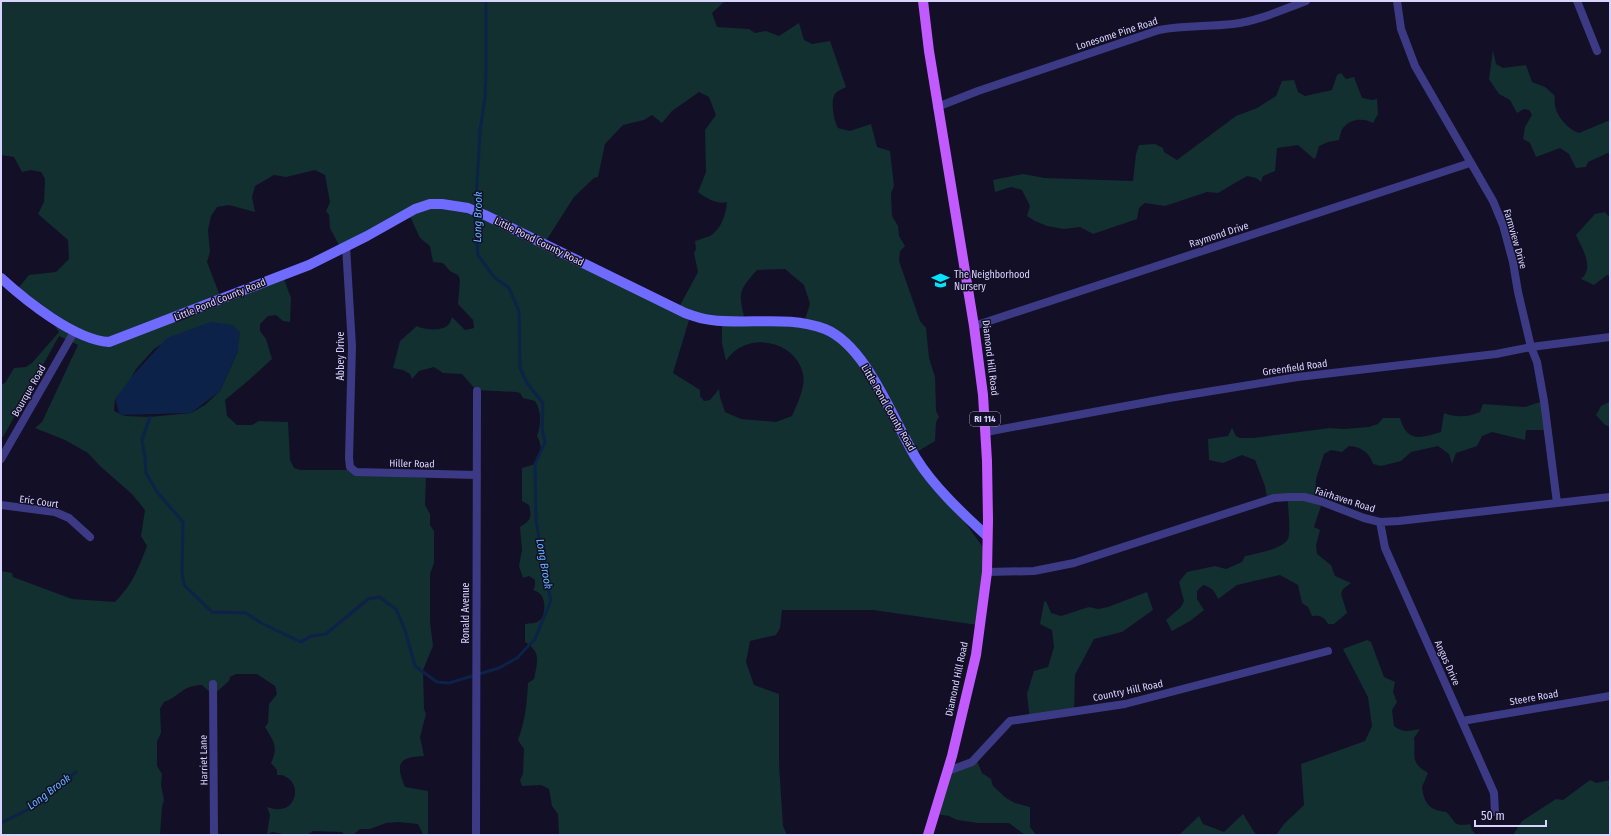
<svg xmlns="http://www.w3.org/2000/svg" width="1611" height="836" viewBox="0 0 1611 836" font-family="'Fira Sans Condensed',sans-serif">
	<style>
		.green { fill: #12302f; fill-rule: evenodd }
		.water { fill: #0c2248 }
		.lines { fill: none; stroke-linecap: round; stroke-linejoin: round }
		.stream { stroke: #0c2248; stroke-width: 3 }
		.street { stroke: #3d3a85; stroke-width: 8 }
		.secondary { stroke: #6f6bff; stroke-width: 10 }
		.primary { stroke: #c25bff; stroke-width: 10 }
		.labels { text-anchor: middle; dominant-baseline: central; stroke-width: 3; stroke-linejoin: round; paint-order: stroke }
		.shield { fill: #130f26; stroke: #9e99be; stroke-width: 1 }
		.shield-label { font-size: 9px; font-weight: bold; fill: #d9d4ff }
		.street-label { font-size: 10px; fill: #d9d4ff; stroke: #130f26 }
		.poi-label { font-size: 10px; fill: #d9d4ff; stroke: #130f26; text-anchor: start }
		.water-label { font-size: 11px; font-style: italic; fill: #62b6ff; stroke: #130f26 }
	</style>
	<rect width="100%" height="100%" fill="#130f26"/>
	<path class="green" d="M1,1H725L712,13L717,27L749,29L755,33L766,31L779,36L799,23L804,40L812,44L830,41L846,87C842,89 837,91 835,94C830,102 834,121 838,128L850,131L871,124L877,147L890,151L894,186L891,193L892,216L898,226L899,236L905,246L900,251L899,261L920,321L926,328L929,358L935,377L936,411L939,417L936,422L935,441L915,453L985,550L978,625L873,610H782L780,628L776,635L750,641L746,662L754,685L779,694V764L783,826L787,835H559L558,814L552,806L549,789L541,785L522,786L520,780L523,774L524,749L518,740C525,721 527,703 528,683L534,679C537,663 542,652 525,642V624C530,623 536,624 540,620C546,614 546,598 539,593C537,591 535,591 533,590L535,586V580L529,576L523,578L519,566L522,550L520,527C531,520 532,518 529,505L522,501V468L535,464C541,454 543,447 537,436C541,424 542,412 535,401L523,398L520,393L516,392L476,390L462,374L443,373L434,367L419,371L412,379L410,374L403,370L393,368L400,341L417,326C424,330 441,331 447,326C450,324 451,320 452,317L465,330L474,328L473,320L458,304L460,280L458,275L450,271L443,263L433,262L430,246L420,238L410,216L341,249L330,228L329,215L326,211L330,202L325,175L315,170L286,177L274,175L255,186L252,197L255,212L229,205L217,207L211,216L208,230L210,252L207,262L222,301L284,279L291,298L290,322L283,321L276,315L268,316L260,324V331L266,339L272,359L249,380L225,400L227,416L237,425H252L259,421L288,422L290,460L294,468L300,470H352L391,476L426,478L425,505L430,514V525L434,531V563L430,574V622L433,646L423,670L424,709L426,714L420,737L424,756C399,757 395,763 405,787L428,791V835L423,834L418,824L398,822L386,823L370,829H360L353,835H345L342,832L313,831L307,835H287L273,832L267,834L270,815L267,807C271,808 276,810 280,809C296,809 301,784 286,777C284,775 280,775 277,775V770L271,763C279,746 273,741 265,727L268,723L269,704L277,694L275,686L257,674H236L230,677L229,681L213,695L202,685C180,686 181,696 164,702L160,709L161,733L157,741V766L162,774L161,785L164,800L162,807L160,835H1V571L12,573L13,577L72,599L115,602C133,584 138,569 147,546L141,536L145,510L132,494L101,467L88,453L65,440L35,428L42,422L78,345L59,336L3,437L1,436V385L5,383L14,368L26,367L32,363L59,332L50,319L15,292L29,275L56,272L69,259L68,240L38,214L44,202L45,179L41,172L31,170L22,172L14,157L1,155ZM699,92L709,97L716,115L705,130L706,172L698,192C705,198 719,205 727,202C726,214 721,230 710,236C705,238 700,239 695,241L696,249L694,253L698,272L677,311L544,244L574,197L594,178L598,177L605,144L623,125L644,120L652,115L662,123L672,111ZM785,269L804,285L810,304L803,325L745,321C739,294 737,292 757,270ZM690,317L722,322V343L726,361C746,330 796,340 803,374C806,387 797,404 792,416L776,422L741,419L725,412L720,397L719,389L710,400L704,401L700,396V390L673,373ZM169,339L238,351L220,391L205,405L191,413L149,417L125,416L114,411L115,399L126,387L136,369L154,349Z
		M1493,50L1496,64L1503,68L1526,65L1532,82L1545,87L1555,96C1552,111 1565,128 1579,133L1610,120V152L1588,162L1586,167L1576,168L1569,154L1560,148L1536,157L1530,143L1523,139L1525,127L1532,115L1529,110L1524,109L1517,113L1510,100L1499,94L1489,79Z
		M1341,73L1346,79L1354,77L1362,98L1372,100L1377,99L1378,114L1373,123C1364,118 1351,118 1343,128C1341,130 1340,136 1339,140L1328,142L1319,146L1316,157L1314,159L1298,145L1277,148L1275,171L1263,176L1261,182L1256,178L1247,176L1218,193L1207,192L1165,206L1145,203L1139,208L1137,219L1093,234L1080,227L1064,229L1047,226L1035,221L1027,216L1030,206L1022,190L1011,187L995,192L993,180L1023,174L1045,178L1133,181L1136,154L1139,145L1155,144L1163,148L1164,152L1177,160L1236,116L1257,108L1276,96L1282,81L1294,80L1298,92L1305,96L1332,90L1337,75Z
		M1605,212L1610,218V276L1607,275L1594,285L1581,279C1595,267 1582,249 1576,235L1595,214Z
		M1610,399V427L1605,425L1596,415L1601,406L1609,402Z
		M1543,401L1546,430H1526L1525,440L1492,432L1482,436L1477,446L1456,453L1452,464L1449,454L1438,446L1411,452L1401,461L1381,466L1373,464C1369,452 1361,447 1349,446L1342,452L1331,450L1324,454L1316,479L1315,501L1321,506L1314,527L1320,530L1316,545L1317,554L1331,565L1335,576L1351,583L1343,589L1341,594L1347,613L1334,624H1328C1325,617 1319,615 1312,616L1308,607L1302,603L1298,585L1280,575L1237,585L1218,599C1215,591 1211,587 1203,585L1197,591V599L1204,610L1190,621L1172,631L1166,620L1181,607L1184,601L1179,582L1187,572L1215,566L1226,569L1242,562L1245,556C1255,554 1283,549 1288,539C1291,532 1288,511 1288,502L1286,500L1268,503L1265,486L1255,460L1242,455L1223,463L1209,460L1208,439L1228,436L1232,428L1236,436L1240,438H1253L1330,428L1344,429L1369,427L1378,424L1383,418H1400C1407,443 1420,438 1441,432L1444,413C1456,418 1469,417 1480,412L1483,404L1525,407Z
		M1147,592L1153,610L1122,632L1094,639L1075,675L1074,714L1030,721L1027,694L1034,671L1048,667L1054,647L1052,630L1040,624L1044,602L1046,601L1051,613L1061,616L1089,607L1098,609L1108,607Z
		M1367,640L1371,642L1384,677L1395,682L1393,692L1397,702L1392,710L1394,726C1402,733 1410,731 1420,729L1414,738C1416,756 1409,762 1428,773L1422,787C1424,804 1430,810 1446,812C1457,822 1452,827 1470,824L1472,830L1476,835H1276L1284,824L1304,805L1301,764L1365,741L1372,726L1368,697L1343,649Z
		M977,761L982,773L991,779L993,786L1006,798L1015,803L1030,807V827L1036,835H1025L1009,823H978L957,820L949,816L936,814L949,767Z
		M1590,780L1596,783L1610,780V786L1608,787L1610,792V835H1513L1522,821L1556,799L1563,800Z
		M1243,814L1256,835H1179L1199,816L1203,824L1224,832Z"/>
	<path class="water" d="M211,322L233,325L240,333L238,351L220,391L191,413L120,415L115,399L134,374L167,338Z"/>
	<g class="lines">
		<path class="stream" d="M150,417L142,440L145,458L146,473L157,492L183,522L182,572L184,585L212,612L246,613L261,623L301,642L311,636L326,634L368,599L379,597L396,609L405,630L415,666L437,682L449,683L499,668L517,658L535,639L551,600L546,581L536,520L535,464L545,442L542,429L543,403L527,383L520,368L519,311L509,288L494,277L478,255L475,220L480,131L485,98L486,73V1
			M1,823L33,807L76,772"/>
		<path class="street" d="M1397,1L1401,29L1415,66L1493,201L1503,225L1513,262L1518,292L1531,347L1537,362L1544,401L1557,503
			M1577,1L1597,51
			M937,107L978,91L1159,30C1185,25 1207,27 1233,24C1258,21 1282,10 1306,1
			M346,246L352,346L349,458L350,467L356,472L477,475
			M974,326L1470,163
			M986,432L1169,398L1298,377L1496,354L1531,347L1610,337
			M1,459L74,332
			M1,505L55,512L69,518L90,537
			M1380,522L1385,548L1494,793L1495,812
			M987,572L1034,571L1074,563L1249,506L1274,498L1289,497H1304L1320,501L1364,518L1380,522L1399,521L1610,497
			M213,684L214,835
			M1462,721L1610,696
			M948,771L972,762L1010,721L1125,704L1328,651
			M476,835L477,391"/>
		<path class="secondary" d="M1,278C26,301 75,340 109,342L309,265L367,236L415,209L430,204H442L468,208L485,215L685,313C693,316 702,319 711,320C749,325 788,315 825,329C867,346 893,420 916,458C934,487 962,513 987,536"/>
		<path class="primary" d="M923,1L929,51L974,326L983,395L987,461L988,520L987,572L976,655L952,756L928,835"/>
	</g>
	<defs>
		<symbol id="school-bare" viewBox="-9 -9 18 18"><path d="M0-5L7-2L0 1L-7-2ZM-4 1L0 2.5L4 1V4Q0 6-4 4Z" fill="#00e5ff" stroke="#130f26" stroke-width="2.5" paint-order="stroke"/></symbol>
	</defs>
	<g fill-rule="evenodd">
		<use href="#school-bare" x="928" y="268" width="25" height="25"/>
	</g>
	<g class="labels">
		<rect class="shield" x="970" y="412" width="30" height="14" rx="3"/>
		<g class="shield-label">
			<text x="985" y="419">RI 114</text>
		</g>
		<g class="street-label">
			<text transform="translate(1117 34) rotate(-18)">Lonesome Pine Road</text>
			<text transform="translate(1219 235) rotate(-18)">Raymond Drive</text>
			<text transform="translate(1515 239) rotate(74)">Farmview Drive</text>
			<text transform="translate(539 242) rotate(26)">Little Pond County Road</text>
			<text transform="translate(220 300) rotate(-22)">Little Pond County Road</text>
			<text transform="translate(341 356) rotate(-90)">Abbey Drive</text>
			<text transform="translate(990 358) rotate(83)">Diamond Hill Road</text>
			<text transform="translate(1295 368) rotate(-8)">Greenfield Road</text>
			<text transform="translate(29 391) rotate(-60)">Bourque Road</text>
			<text transform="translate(888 408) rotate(60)">Little Pond County Road</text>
			<text transform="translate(412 464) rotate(1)">Hiller Road</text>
			<text transform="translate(1345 500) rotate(18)">Fairhaven Road</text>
			<text transform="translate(39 502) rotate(8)">Eric Court</text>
			<text transform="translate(466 613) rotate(-90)">Ronald Avenue</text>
			<text transform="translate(1447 663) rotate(66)">Angus Drive</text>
			<text transform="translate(957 679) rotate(-78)">Diamond Hill Road</text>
			<text transform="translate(1128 691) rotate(-12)">Country Hill Road</text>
			<text transform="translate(1534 698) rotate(-10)">Steere Road</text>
			<text transform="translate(204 760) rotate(-91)">Harriet Lane</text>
		</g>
		<g class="poi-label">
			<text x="954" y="275">The Neighborhood<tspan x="954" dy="12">Nursery</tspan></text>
		</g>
		<g class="water-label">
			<text transform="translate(478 217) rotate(-89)">Long Brook</text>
			<text transform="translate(544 564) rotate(80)">Long Brook</text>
			<text transform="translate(49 792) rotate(-37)">Long Brook</text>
		</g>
	</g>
	<rect width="1611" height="836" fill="none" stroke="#d9d4ff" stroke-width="4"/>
	<path d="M1475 820v6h71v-6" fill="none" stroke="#d9d4ff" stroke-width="2"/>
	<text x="1481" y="820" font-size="12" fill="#d9d4ff" stroke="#130f26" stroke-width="3" paint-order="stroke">50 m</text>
</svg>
